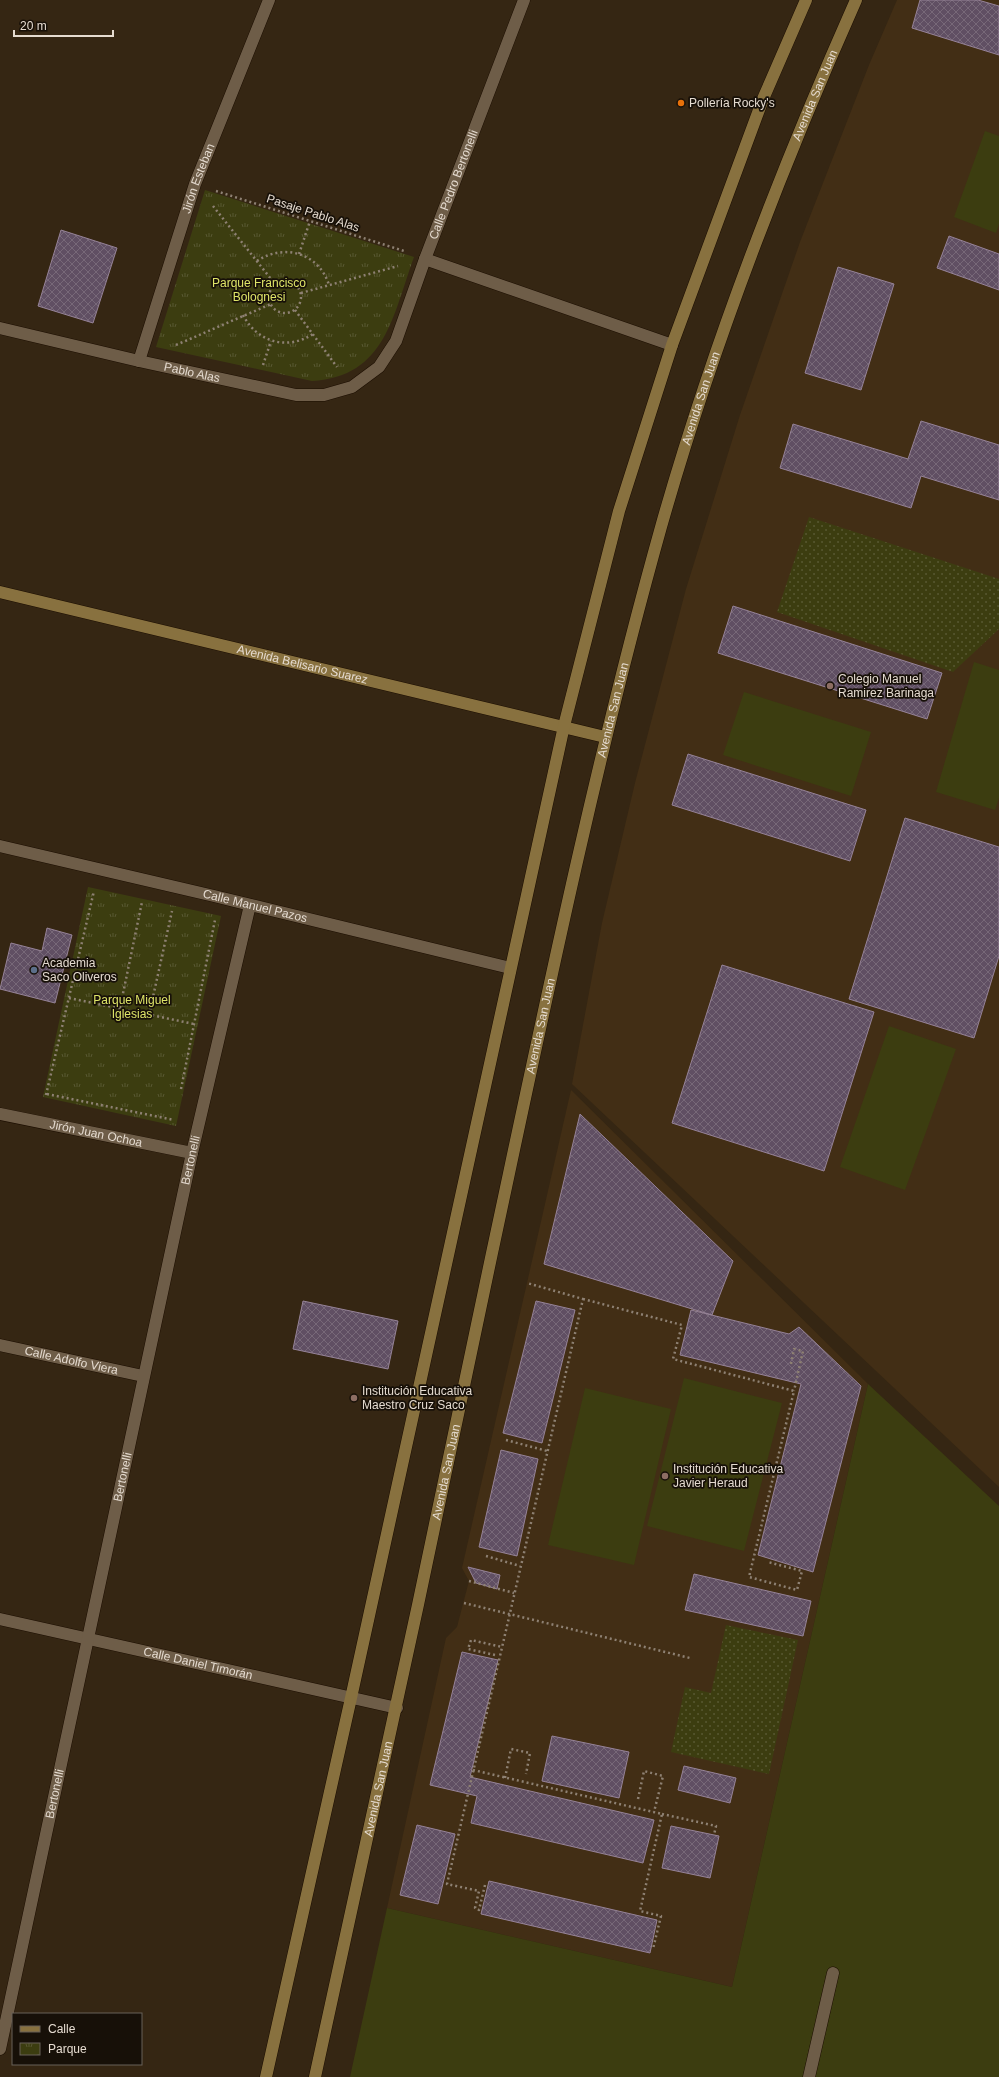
<svg xmlns="http://www.w3.org/2000/svg" width="999" height="2077" viewBox="0 0 999 2077" font-family="Helvetica,sans-serif">
	<style>
		.built { fill: #422e15 }
		.grass { fill: #3c3d10 }
		.park { fill: url(#park-tufts) }
		.garden { fill: url(#garden-dots) }
		.building { fill: url(#building-cross-hatch); stroke: #968398 }
		.lines { fill: none; stroke-linecap: round; stroke-linejoin: round }
		.lane-casing { stroke: #1c0e00; stroke-width: 13 }
		.street-casing { stroke: #1c0e00; stroke-width: 13 }
		.secondary-casing { stroke: #1c0e00; stroke-width: 13 }
		.path { stroke: #8e8173; stroke-width: 2.5; stroke-dasharray: 2 3; stroke-linecap: butt }
		.lane { stroke: #6e5d48; stroke-width: 12 }
		.street { stroke: #6e5d48; stroke-width: 12 }
		.secondary { stroke: #88713f; stroke-width: 12 }
		.food-dot { fill: #e8710a; stroke: #171008; stroke-width: 1.5 }
		.education-dot { fill: #8d6e63; stroke: #171008; stroke-width: 1.5 }
		.service-dot { fill: #5c6f8a; stroke: #171008; stroke-width: 1.5 }
		.labels { text-anchor: middle; dominant-baseline: central; stroke-width: 3.5; stroke-linejoin: round; paint-order: stroke }
		.street-label { font-size: 12px; fill: #e5dbd0; stroke: #171008 }
		.poi-label { font-size: 12px; fill: #e5dbd0; stroke: #171008; text-anchor: start }
		.park-label { font-size: 12px; fill: #dee468; stroke: #171008 }
	</style>
	<defs>
		<pattern id="park-tufts" width="24" height="20" patternUnits="userSpaceOnUse"><rect width="24" height="20" fill="#3c3d10"/><path d="M3 7l-1-3M5 7V3M7 7l1-3M15 17l-1-3M17 17v-4M19 17l1-3" fill="none" stroke="#585832"/></pattern>
		<pattern id="garden-dots" width="8" height="8" patternUnits="userSpaceOnUse"><rect width="8" height="8" fill="#3c3d10"/><path d="M2 2h.1M6 6h.1" fill="none" stroke="#585832" stroke-width="1.8" stroke-linecap="round"/></pattern>
		<pattern id="building-cross-hatch" width="8" height="8" patternUnits="userSpaceOnUse"><rect width="8" height="8" fill="#604f63"/><path d="M0 0l8 8M0 8l8-8" fill="none" stroke="#776878"/></pattern>
	</defs>
	<rect width="100%" height="100%" fill="#352613"/>
	<path class="built" d="M897,0H999V1487L572,1084L602,923L635,783L686,589L740,415L800,242L869,65Z
		M571,1090L868,1384L732,1987L387,1908L446,1638L457,1627L469,1581L462,1568Z"/>
	<path class="grass" d="M985,131L999,136V224L996,233L954,217Z
		M974,662L999,670V798L995,810L936,792Z
		M744,692L871,732L851,796L723,755Z
		M889,1026L956,1049L905,1190L840,1167Z
		M684,1378L782,1403L744,1551L647,1526Z
		M868,1384L999,1506V2077H350L387,1908L732,1987Z
		M585,1388L671,1409L634,1565L548,1545Z"/>
	<path class="park" d="M205,190L414,257C393,314 386,377 312,381L156,347Z
		M88,887L221,916L176,1126L43,1097Z"/>
	<path class="garden" d="M809,517L999,579V629L953,672L777,612Z
		M726,1625L798,1640L769,1774L671,1752L685,1687L711,1693Z"/>
	<path class="building" d="M920,0H978L999,6V55L912,28Z
		M61,230L117,248L93,323L38,306Z
		M949,236L999,254V290L937,268Z
		M838,267L894,284L861,390L805,373Z
		M921,421L999,445V500L921,476L911,508L780,468L793,424L908,459Z
		M733,606L942,673L927,719L718,653Z
		M688,754L866,810L850,861L672,805Z
		M905,818L999,847V956L974,1038L849,999Z
		M47,928L72,935L55,1003L0,989L11,943L42,951Z
		M722,965L874,1012L824,1171L672,1123Z
		M580,1114L733,1261L712,1315L544,1264Z
		M303,1301L398,1321L388,1369L293,1349Z
		M536,1301L575,1310L542,1443L503,1433Z
		M691,1310L789,1334L799,1327L861,1386L813,1572L758,1555L801,1384L680,1355Z
		M501,1450L538,1459L517,1556L479,1547Z
		M468,1567L500,1575L497,1589L476,1583Z
		M694,1574L811,1601L803,1636L685,1610Z
		M462,1652L498,1660L470,1777L654,1820L643,1863L471,1823L477,1796L430,1785Z
		M552,1736L629,1752L619,1798L542,1781Z
		M684,1766L736,1778L730,1803L678,1790Z
		M417,1825L455,1834L438,1904L400,1895Z
		M671,1826L719,1836L710,1878L662,1868Z
		M489,1881L657,1920L650,1953L481,1914Z"/>
	<g class="lines">
		<defs>
			<path id="lane" d="M809,2077L833,1973"/>
			<g id="street">
				<path d="M425,259L672,345"/>
				<path id="s1" d="M0,328L139,361L296,395H324L352,387L379,367L396,341L425,259L524,0"/>
				<path id="s2" d="M139,361L195,184L269,0"/>
				<path id="s3" d="M0,846L214,896L510,968"/>
				<path id="s4" d="M0,1114L192,1153"/>
				<path id="s5" d="M0,1345L143,1376"/>
				<path id="s6" d="M0,1619L397,1708"/>
				<path id="s7" d="M0,2049L192,1153L250,905"/>
			</g>
			<g id="secondary">
				<path id="s8" d="M0,592L605,737"/>
				<path d="M266,2077L351,1698L564,726L619,511L672,345L763,99L806,0"/>
				<path id="s9" d="M315,2077C376,1803 435,1528 492,1253C544,1010 594,766 661,527C712,347 780,171 856,0"/>
			</g>
		</defs>
		<use href="#lane" class="lane-casing"/>
		<use href="#street" class="street-casing"/>
		<use href="#secondary" class="secondary-casing"/>
		<path class="path" d="M216,191L404,251
			M213,206L275,284
			M299,254L310,221
			M257,261C284,243 319,253 329,285
			M269 297a16 16 0 1 1 32 0a16 16 0 1 1-32 0Z
			M301,293L398,266
			M295,310L337,367
			M243,315C257,342 287,351 313,334
			M176,345L271,304
			M263,365L271,341
			M69,998L194,1024
			M120,1008L142,902
			M149,1015L172,911
			M181,1089L215,920
			M47,1094L174,1120
			M46,1095L94,891
			M583,1299L682,1325L673,1359L794,1391L749,1577L797,1590L802,1571L768,1562
			M791,1364L794,1349L803,1351L794,1391
			M506,1440L547,1451
			M486,1556L520,1566
			M469,1581L514,1593
			M464,1603L690,1658
			M495,1655L468,1649L471,1640L502,1647
			M473,1770L662,1814L640,1911L661,1916L653,1949
			M505,1778L511,1749L530,1753L526,1774
			M638,1799L644,1771L663,1776L654,1812
			M662,1814L716,1826L714,1835
			M485,1885L479,1910L475,1908L479,1891L447,1884L583,1299L527,1283"/>
		<use href="#lane" class="lane"/>
		<use href="#street" class="street"/>
		<use href="#secondary" class="secondary"/>
	</g>
	<circle class="food-dot" cx="681" cy="103" r="4"/>
	<g class="education-dot">
		<circle cx="830" cy="686" r="4"/>
		<circle cx="354" cy="1398" r="4"/>
		<circle cx="665" cy="1476" r="4"/>
	</g>
	<circle class="service-dot" cx="34" cy="970" r="4"/>
	<g class="labels">
		<g class="street-label">
			<text stroke="none"><textPath href="#s9" startOffset="2047">Avenida San Juan</textPath></text>
			<text stroke="none"><textPath href="#s2" startOffset="192">Jirón Esteban</textPath></text>
			<text stroke="none"><textPath href="#s1" startOffset="592">Calle Pedro Bertonelli</textPath></text>
			<text transform="translate(313 213) rotate(18)">Pasaje Pablo Alas</text>
			<text stroke="none"><textPath href="#s1" startOffset="197">Pablo Alas</textPath></text>
			<text stroke="none"><textPath href="#s9" startOffset="1723">Avenida San Juan</textPath></text>
			<text stroke="none"><textPath href="#s8" startOffset="311">Avenida Belisario Suarez</textPath></text>
			<text stroke="none"><textPath href="#s9" startOffset="1399">Avenida San Juan</textPath></text>
			<text stroke="none"><textPath href="#s3" startOffset="262">Calle Manuel Pazos</textPath></text>
			<text stroke="none"><textPath href="#s9" startOffset="1075">Avenida San Juan</textPath></text>
			<text stroke="none"><textPath href="#s4" startOffset="98">Jirón Juan Ochoa</textPath></text>
			<text stroke="none"><textPath href="#s7" startOffset="909">Bertonelli</textPath></text>
			<text stroke="none"><textPath href="#s5" startOffset="73">Calle Adolfo Viera</textPath></text>
			<text stroke="none"><textPath href="#s9" startOffset="619">Avenida San Juan</textPath></text>
			<text stroke="none"><textPath href="#s7" startOffset="585">Bertonelli</textPath></text>
			<text stroke="none"><textPath href="#s6" startOffset="203">Calle Daniel Timorán</textPath></text>
			<text stroke="none"><textPath href="#s9" startOffset="295">Avenida San Juan</textPath></text>
			<text stroke="none"><textPath href="#s7" startOffset="261">Bertonelli</textPath></text>
		</g>
		<g class="poi-label">
			<text x="689" y="103">Pollería Rocky's</text>
			<text x="838" y="679">Colegio Manuel<tspan x="838" dy="14">Ramirez Barinaga</tspan></text>
			<text x="42" y="963">Academia<tspan x="42" dy="14">Saco Oliveros</tspan></text>
			<text x="362" y="1391">Institución Educativa<tspan x="362" dy="14">Maestro Cruz Saco</tspan></text>
			<text x="673" y="1469">Institución Educativa<tspan x="673" dy="14">Javier Heraud</tspan></text>
		</g>
		<g class="park-label">
			<text x="259" y="283">Parque Francisco<tspan x="259" dy="14">Bolognesi</tspan></text>
			<text x="132" y="1000">Parque Miguel<tspan x="132" dy="14">Iglesias</tspan></text>
		</g>
	</g>
	<rect x="12" y="2013" width="130" height="52" fill="#171008" stroke="#696158"/>
	<rect x="20" y="2026" width="20" height="6" fill="#88713f" stroke="#696158"/>
	<text x="48" y="2033" font-size="12" fill="#e5dbd0">Calle</text>
	<rect x="20" y="2043" width="20" height="12" fill="url(#park-tufts)" stroke="#696158"/>
	<text x="48" y="2053" font-size="12" fill="#e5dbd0">Parque</text>
	<path d="M14 30v6h99v-6" fill="none" stroke="#e5dbd0" stroke-width="2"/>
	<text x="20" y="30" font-size="12" fill="#e5dbd0" stroke="#171008" stroke-width="3" paint-order="stroke">20 m</text>
</svg>
